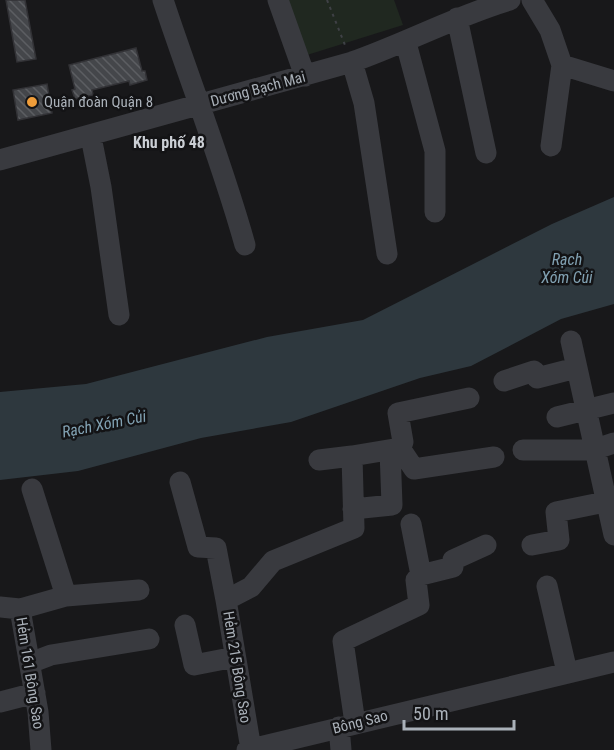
<svg xmlns="http://www.w3.org/2000/svg" width="614" height="750" viewBox="0 0 614 750" font-family="'Roboto Condensed',sans-serif">
	<style>
		.park { fill: #202820 }
		.water { fill: #2e383e }
		.building { fill: url(#building-back-hatch); stroke: #323236; stroke-width: 1.5 }
		.lines { fill: none; stroke-linecap: round; stroke-linejoin: round }
		.path { stroke: #3f4146; stroke-width: 2; stroke-dasharray: 3 4.5; stroke-linecap: butt }
		.minor { stroke: #393a3f; stroke-width: 21 }
		.poi-dot { fill: #ef9d3a; stroke: #131315; stroke-width: 2 }
		.labels { text-anchor: middle; dominant-baseline: central; stroke-width: 5; stroke-linejoin: round; paint-order: stroke }
		.street-label { font-size: 15px; fill: #aab1b9; stroke: #131315 }
		.poi-label { font-size: 15px; fill: #aab1b9; stroke: #131315; text-anchor: start }
		.neighbourhood-label { font-size: 16px; font-weight: bold; fill: #cbcfd5; stroke: #131315 }
		.water-label { font-size: 16px; font-style: italic; fill: #82a2b3; stroke: #131315 }
	</style>
	<defs>
		<pattern id="building-back-hatch" width="6" height="6" patternUnits="userSpaceOnUse" patternTransform="scale(1.5)"><rect width="6" height="6" fill="#44464a"/><path d="M-1 5l2 2M0 0l6 6M5-1l2 2" fill="none" stroke="#5c5e62"/></pattern>
	</defs>
	<rect width="100%" height="100%" fill="#18181a"/>
	<path class="park" d="M288,0H394L403,25L307,55Z"/>
	<path class="water" d="M614,197V304L561,319L471,366L420,378L291,422L201,438L78,471L0,480V392L86,384L267,337L363,320L552,224Z"/>
	<path class="building" d="M6,0H25L36,59L17,62Z
		M136,48L142,71H145L147,80L130,85L129,81L92,90L93,95L75,99L72,90L75,89L69,65Z
		M47,84L52,113L18,120L13,90Z"/>
	<g class="lines">
		<path class="path" d="M327,0L345,45"/>
		<path class="minor" d="M163,0C190,82 222,162 245,245
			M278,0L305,76
			M532,0L550,30L562,65L551,146
			M457,18L486,153
			M406,43L435,151V212
			M352,62L364,103L387,254
			M562,65L614,81
			M91,137L101,187L119,315
			M0,160L352,62C406,43 456,16 510,0
			M571,341L614,535
			M504,381L534,371L537,378L576,368
			M557,417L614,403
			M400,448L403,442L398,413L469,398
			M523,450H593L614,443
			M319,460L352,456
			M180,482L198,547L216,548L226,600
			M32,489L66,596
			M353,509L392,505L390,450
			M532,545L559,540L556,512L605,502
			M421,575L453,567V560L486,545
			M547,586L567,672
			M0,607L20,609
			M185,625L194,665L235,657
			M30,663L51,655L149,639
			M0,702L35,693
			M355,723L343,641L419,605L416,580L421,575L411,524
			M339,727L341,750
			M251,749L226,600L251,587L273,561L354,528L352,456L400,448L414,469L494,457
			M41,750L38,712L20,609L66,596L139,590
			M247,750L614,662"/>
	</g>
	<circle class="poi-dot" cx="32" cy="102" r="6"/>
	<g class="labels">
		<g class="street-label">
			<text transform="translate(258 89) rotate(-15)">Dương Bạch Mai</text>
			<text transform="translate(237 667) rotate(81)">Hẻm 215 Bông Sao</text>
			<text transform="translate(30 673) rotate(81)">Hẻm 161 Bông Sao</text>
			<text transform="translate(360 722) rotate(-14)">Bông Sao</text>
		</g>
		<g class="poi-label">
			<text x="44" y="102">Quận đoàn Quận 8</text>
		</g>
		<g class="neighbourhood-label">
			<text x="169" y="142">Khu phố 48</text>
		</g>
		<g class="water-label">
			<text x="567" y="259">Rạch<tspan x="567" dy="18">Xóm Củi</tspan></text>
			<text transform="translate(104 424) rotate(-11)">Rạch Xóm Củi</text>
		</g>
	</g>
	<path d="M404 720v9h110v-9" fill="none" stroke="#aab1b9" stroke-width="3"/>
	<text x="413" y="720" font-size="18" fill="#aab1b9" stroke="#131315" stroke-width="4.5" paint-order="stroke">50 m</text>
</svg>
